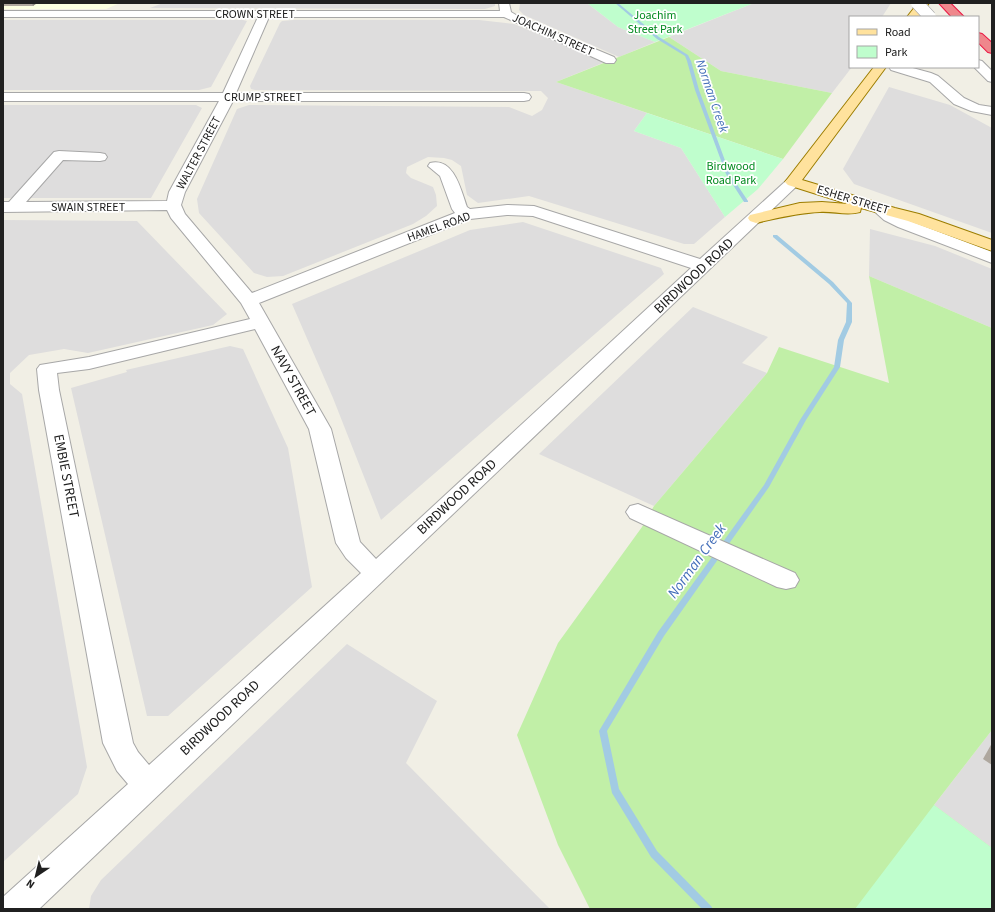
<svg xmlns="http://www.w3.org/2000/svg" width="995" height="912" viewBox="0 0 995 912" font-family="'Source Sans 3',sans-serif">
	<style>
		.residential { fill: #dedddd }
		.education { fill: #fbffe1 }
		.grass { fill: #c1efa7 }
		.park { fill: #bffecd }
		.lines { fill: none; stroke-linecap: round; stroke-linejoin: round }
		.stream { fill: #a2cbe3; fill-rule: evenodd }
		.minor-casing { stroke: #a7a7a7; stroke-width: 2 }
		.major-casing { stroke: #9c7d00; stroke-width: 2 }
		.highway-casing { stroke: #eb1743; stroke-width: 2 }
		.minor { fill: #fff; fill-rule: evenodd }
		.major { fill: #ffe29d; fill-rule: evenodd }
		.highway { fill: #ef878c; fill-rule: evenodd }
		.minor-bridge-casing { stroke: #a7a7a7; stroke-width: 13; stroke-linecap: butt }
		.minor-bridge { stroke: #fff; stroke-width: 12 }
		.wall { fill: #aea79e }
		.shaded-wall { fill: #8d8881 }
		.labels { text-anchor: middle; dominant-baseline: central; stroke-width: 3.5; stroke-linejoin: round; paint-order: stroke }
		.far-street-label { font-size: 12px; fill: #202020; stroke: #fff }
		.far-park-label { font-size: 12px; fill: #028a1f; stroke: #fff }
		.far-water-label { font-size: 13px; font-style: italic; fill: #436eb9; stroke: #fff }
		.street-label { font-size: 14px; fill: #202020; stroke: #fff }
		.water-label { font-size: 15px; font-style: italic; fill: #436eb9; stroke: #fff }
	</style>
	<rect width="100%" height="100%" fill="#f1efe5"/>
	<path class="residential" d="M163,3H495V6L485,9L150,8Z
		M520,3H587L618,27L655,42L619,57L524,15L519,10Z
		M754,3H891L882,17H850V67H852L832,93L721,71L669,37Z
		M3,20H243L247,21L211,87L199,90H3Z
		M293,20H479L514,24L605,62L556,82L647,113L634,131L681,148L725,217L694,244H684L529,196L478,203L467,195L461,166L452,160L444,158L428,157L407,167L406,173L411,178L433,187L436,195L437,206L426,216L413,224L283,276L267,277L254,273L199,213L197,199L237,109L249,105L509,107L532,116L542,110L548,98L541,91L255,90L251,89L250,86L280,23L282,21Z
		M889,87L950,105L992,128V233L854,184L843,169Z
		M3,105H196L202,108L151,198H3Z
		M3,220L137,221L227,314L213,325L88,353L64,349L29,355L10,373V384L22,394L87,767L78,794L3,862Z
		M523,222L661,268L664,274L381,520L333,398L292,304L470,230Z
		M870,229L935,246L992,269V328L869,276Z
		M693,307L768,337L742,363L767,373L654,506L539,454Z
		M230,346L243,349L288,448L312,587L168,716H147L71,388L127,372L126,370Z
		M347,644L437,701L406,763L550,909H89L91,896L101,880Z
		M992,730V848L934,805Z"/>
	<path class="education" d="M3,3H120L106,9H3Z"/>
	<path class="grass" d="M669,37L721,71L832,93L783,159L556,82Z
		M869,276L992,328V730L934,805L992,848V909H590L558,845L517,735L558,643L642,527L654,506L767,373L779,347L889,383Z"/>
	<path class="park" d="M587,3H754L655,42L618,27Z
		M647,113L783,159L758,189L725,217L681,148L634,131Z
		M934,805L992,848V909H855Z"/>
	<g class="lines">
		<path class="stream" d="M615,3H618L659,37L688,55L691,61L699,90L730,174L748,201V202H744L726,174L695,90L687,61L685,56L657,39Z
			M773,235H777L833,282L852,303V322L844,340L840,367L806,420L769,487L664,636L607,731L619,789L657,851L711,906L713,909H702L651,857L612,793L599,731L658,632L764,485L800,420L834,367L838,340L846,322L847,303L829,284L773,237Z"/>
		<defs>
			<path id="minor" d="M499,3H509L511,12L521,18L614,57L616,60L614,63H606L504,17H269L236,93H524L529,94L531,97L529,100L524,101H233L185,192L181,205L185,214L252,293L455,213L452,209L440,176L428,166L430,163C454,157 461,190 467,207L470,209L507,205L534,206L700,259L788,179L793,177L798,179L801,182L39,909H3V897L128,784L117,771L103,743L39,390L37,369L40,365L89,357L250,319L241,303L171,218L167,210L3,212V202H9L54,152L59,151L100,153L105,154L107,157L105,160L100,161L63,160L26,202L167,201L169,192L219,101H3V93H223L258,17H3V11H500ZM507,215L533,216L691,268L376,559L360,542L331,429L259,303L470,219ZM255,329L309,429L336,543L346,558L361,573L149,765L138,752L133,743L59,390L57,373L89,369Z
				M978,60L982,61L992,71V82L988,81L974,67H978Z
				M889,67H909L931,73L938,76L964,98L979,105L992,107V115L971,111L954,104L930,82L891,70Z
				M882,206L888,208L910,221L992,252V263L898,227L884,220L874,211L876,208Z
				M638,504L795,573L799,580L795,587L786,589L777,587L630,518L626,512L630,506Z"/>
			<path id="major" d="M918,3H929L919,17H907Z
				M874,67H886L802,180L895,208L919,214L992,240V251L908,221L861,208L860,212C847,216 833,211 820,212C798,213 777,218 756,223L750,221L748,218L750,215L800,203L822,202L848,204L788,185L785,182Z"/>
			<path id="highway" d="M939,3H950L964,17H952Z
				M978,33L982,34L992,43V53L988,52L978,42Z"/>
		</defs>
		<use href="#minor" class="minor-casing"/>
		<use href="#major" class="major-casing"/>
		<use href="#highway" class="highway-casing"/>
		<use href="#minor" class="minor"/>
		<use href="#major" class="major"/>
		<use href="#highway" class="highway"/>
		<defs>
			<path id="minor-bridge" d="M917,3L930,17"/>
		</defs>
		<use href="#minor-bridge" class="minor-bridge-casing"/>
		<use href="#minor-bridge" class="minor-bridge"/>
	</g>
	<path class="wall" d="M3,3H37L33,6H3Z
		M992,743V765L983,759Z"/>
	<path class="shaded-wall" d="M32,3H37L33,6Z"/>
	<g class="labels">
		<g class="far-street-label">
			<text x="255" y="14">CROWN STREET</text>
			<text transform="translate(553 35) rotate(24)">JOACHIM STREET</text>
			<text x="263" y="97">CRUMP STREET</text>
			<text transform="translate(199 153) rotate(-62)">WALTER STREET</text>
			<text transform="translate(853 200) rotate(17)">ESHER STREET</text>
			<text x="88" y="207">SWAIN STREET</text>
			<text transform="translate(439 227) rotate(-20)">HAMEL ROAD</text>
		</g>
		<g class="far-park-label">
			<text x="655" y="15">Joachim<tspan x="655" dy="14">Street Park</tspan></text>
			<text x="731" y="166">Birdwood<tspan x="731" dy="14">Road Park</tspan></text>
		</g>
		<g class="far-water-label">
			<text transform="translate(712 96) rotate(71)">Norman Creek</text>
		</g>
		<g class="street-label">
			<text transform="translate(694 276) rotate(-43)">BIRDWOOD ROAD</text>
			<text transform="translate(293 381) rotate(61)">NAVY STREET</text>
			<text transform="translate(66 476) rotate(79)">EMBIE STREET</text>
			<text transform="translate(457 497) rotate(-43)">BIRDWOOD ROAD</text>
			<text transform="translate(220 718) rotate(-43)">BIRDWOOD ROAD</text>
		</g>
		<g class="water-label">
			<text transform="translate(697 561) rotate(-54)">Norman Creek</text>
		</g>
	</g>
	<rect width="995" height="912" fill="none" stroke="#202020" stroke-width="8"/>
	<rect x="849" y="16" width="130" height="52" fill="#ffffff" stroke="#a6a6a6"/>
	<rect x="857" y="29" width="20" height="6" fill="#ffe29d" stroke="#a6a6a6"/>
	<text x="885" y="36" font-size="12" fill="#202020">Road</text>
	<rect x="857" y="46" width="20" height="12" fill="#bffecd" stroke="#a6a6a6"/>
	<text x="885" y="56" font-size="12" fill="#202020">Park</text>
	<g transform="translate(36 876) rotate(215)" stroke="#ffffff" stroke-width="3" paint-order="stroke">
	<path d="M0-3L7 15L0 10L-7 15Z" fill="#202020"/>
	<text y="-6" font-size="11" font-weight="bold" text-anchor="middle" fill="#202020">N</text>
	</g>
</svg>
